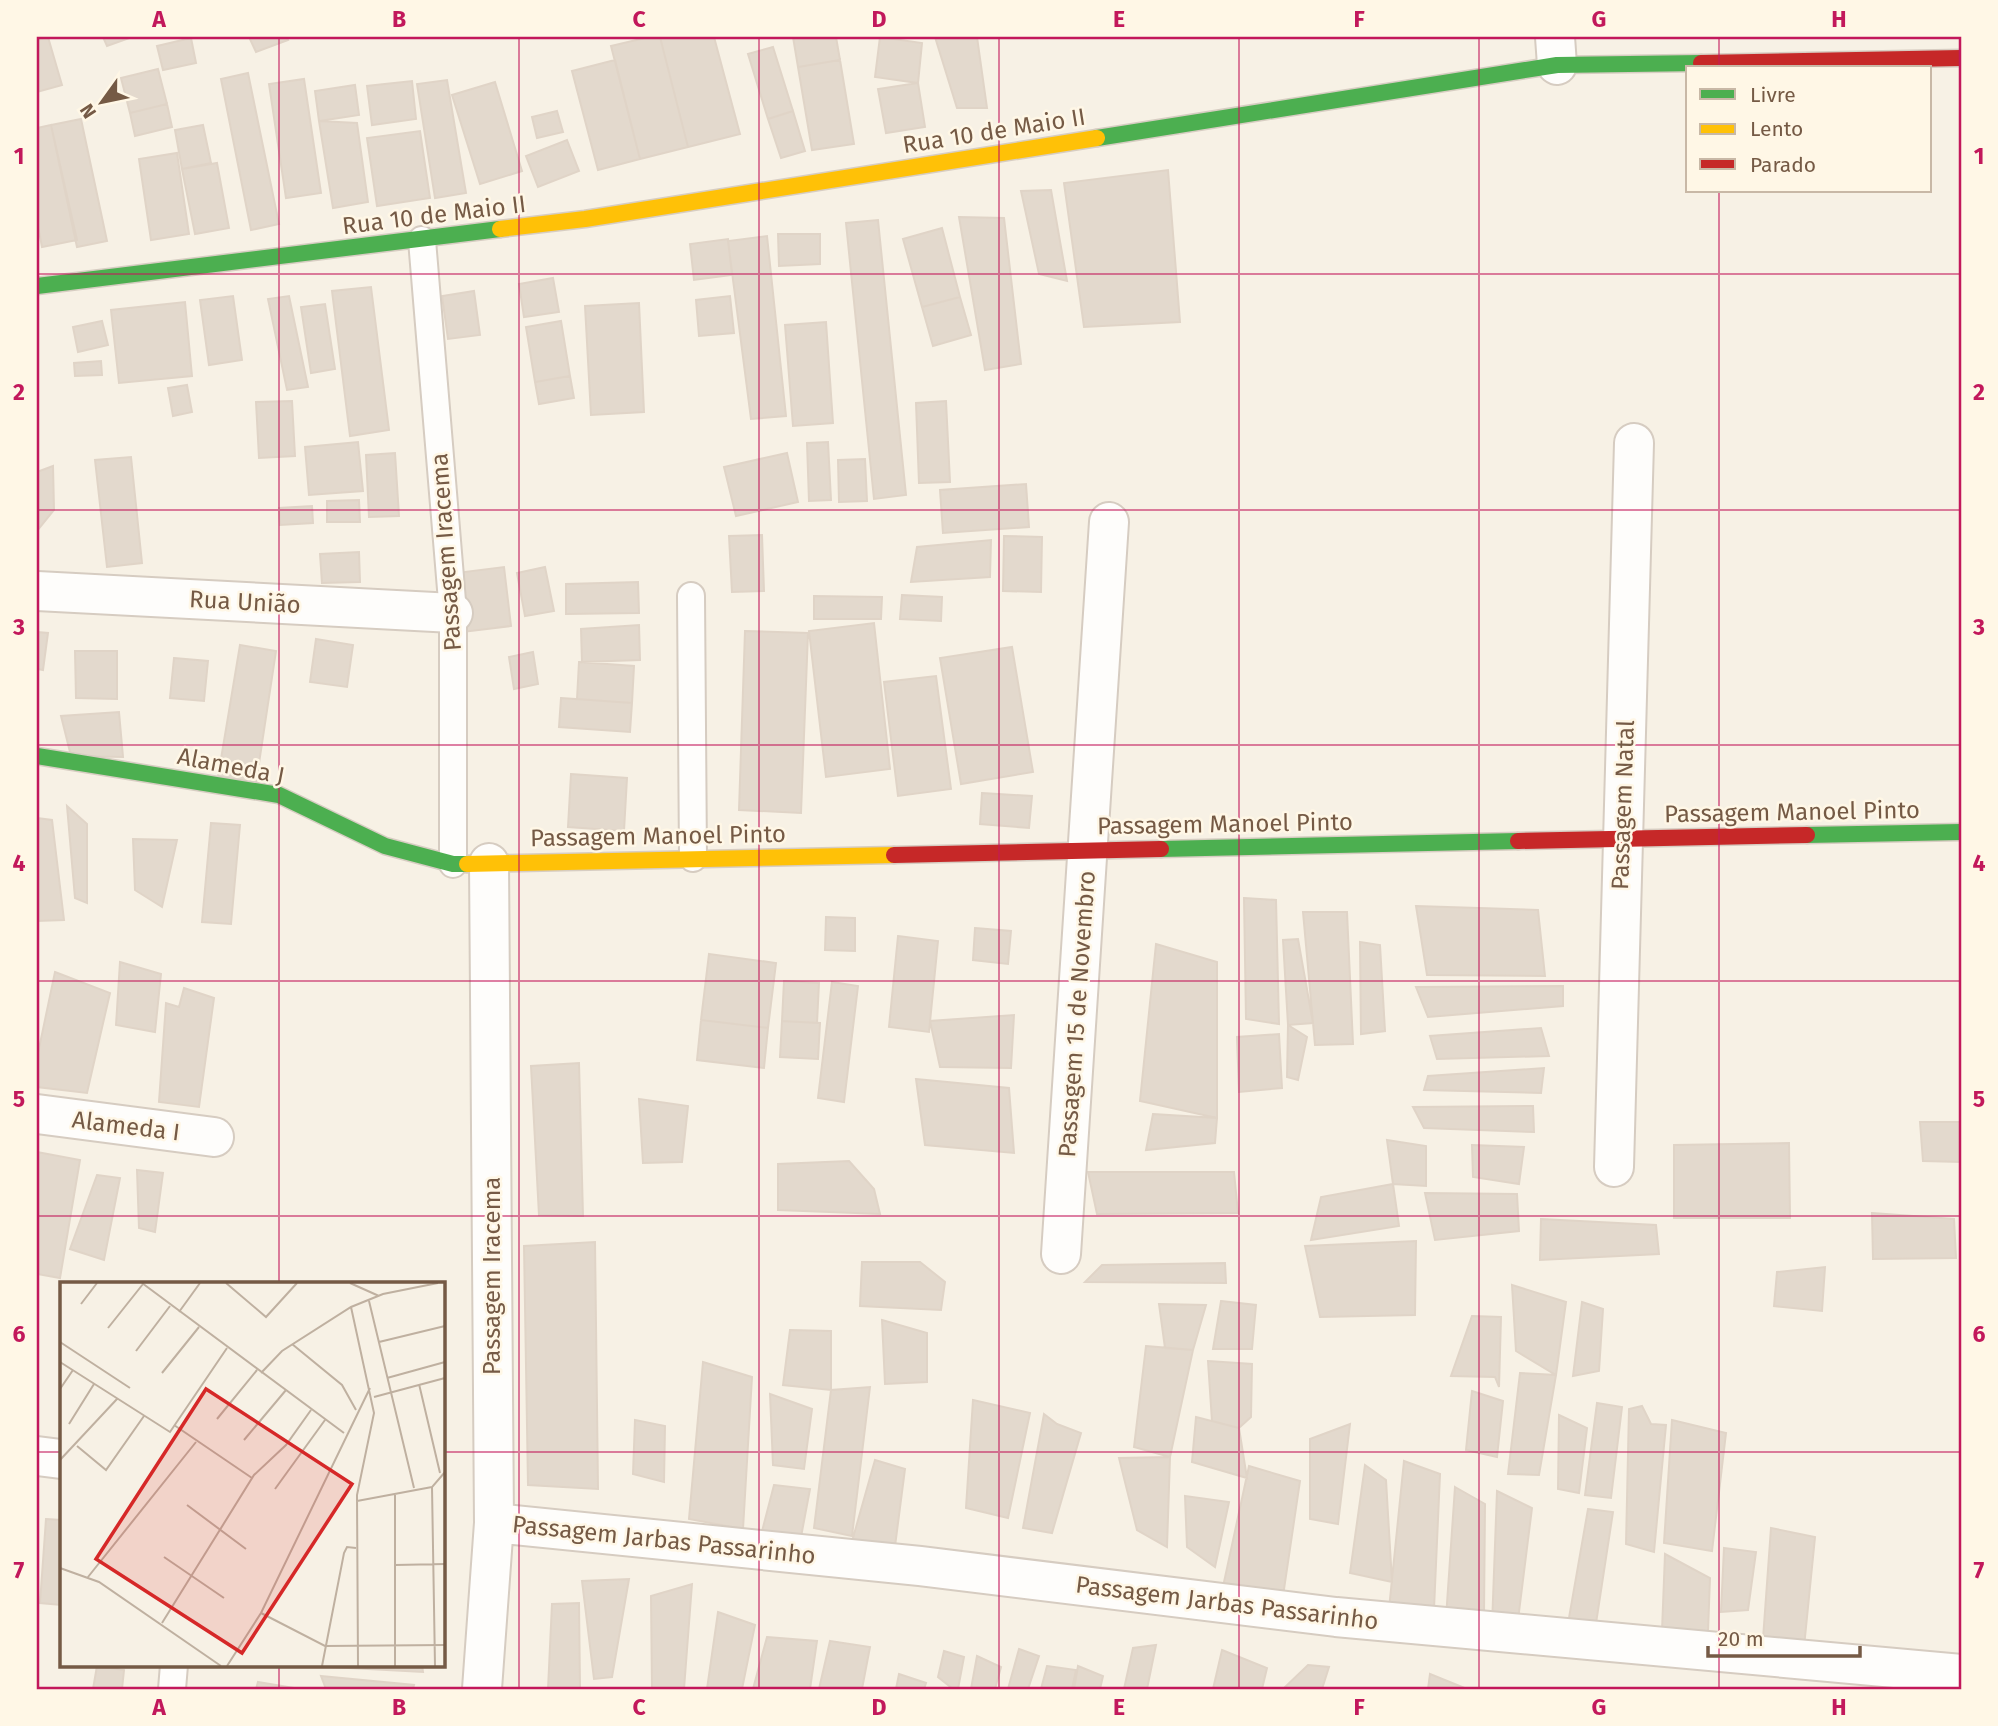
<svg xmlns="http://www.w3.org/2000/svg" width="1998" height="1726" viewBox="0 0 1998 1726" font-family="'Fira Sans',sans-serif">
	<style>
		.building { fill: #e3d9cd; stroke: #e0d4c7; stroke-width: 2 }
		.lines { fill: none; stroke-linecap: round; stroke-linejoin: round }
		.lane-casing { stroke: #d6ccc1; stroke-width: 30 }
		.street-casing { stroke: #d6ccc1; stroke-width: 42 }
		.fast-casing { stroke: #d7cdc2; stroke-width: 19 }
		.slow-casing { stroke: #d7cdc2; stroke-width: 19 }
		.jam-casing { stroke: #d7cdc2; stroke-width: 19 }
		.lane { stroke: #fefdfb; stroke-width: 26 }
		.street { stroke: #fefdfb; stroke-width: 38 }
		.fast { stroke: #4caf50; stroke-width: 16 }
		.slow { stroke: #ffc107; stroke-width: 16 }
		.jam { stroke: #c62828; stroke-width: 16 }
		.grid { fill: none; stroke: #c2185b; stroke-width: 2; stroke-opacity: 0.55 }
		.labels { text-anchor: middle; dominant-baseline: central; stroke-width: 5; stroke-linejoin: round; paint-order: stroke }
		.street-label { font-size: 24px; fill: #755a45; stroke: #fff7e6 }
		.inset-road { fill: none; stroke: #bfb0a0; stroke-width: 2 }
		.view { fill: #d62828; fill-opacity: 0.15; stroke: #d62828; stroke-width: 3.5 }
		.inset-edge { fill: none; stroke: #755a45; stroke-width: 3.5 }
		.neatline { fill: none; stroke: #c2185b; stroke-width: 2.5 }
		.grid-label { font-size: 23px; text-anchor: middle; font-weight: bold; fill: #c2185b }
	</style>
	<rect width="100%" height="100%" fill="#f7f1e5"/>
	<path class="building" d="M48,37L62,85L37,92V40Z
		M103,37H132L107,46Z
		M249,37H286L288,40L256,52Z
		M649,37H660L688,147L640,159L611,46Z
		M660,37H714L740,134L688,147Z
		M793,37H836L840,60L798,67Z
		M880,37L922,43L918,83L875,77Z
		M935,37H977L987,108H957Z
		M191,38L196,63L163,70L157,46Z
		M773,47L793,111L768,119L748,54Z
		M615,60L640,159L598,170L572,71Z
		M840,60L854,144L812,150L798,67Z
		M158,69L167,104L130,113L121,78Z
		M248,73L279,224L251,230L221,79Z
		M304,79L321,193L286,198L269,84Z
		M447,80L466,193L435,198L417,84Z
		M412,81L416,119L372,125L367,86Z
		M495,82L522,171L480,184L452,95Z
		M918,83L925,127L886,133L878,89Z
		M355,85L359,115L319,121L315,91Z
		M167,104L172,127L135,136L130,113Z
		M557,111L563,132L537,138L532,117Z
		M793,111L805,151L781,158L768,119Z
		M81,119L107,241L77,247L51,125Z
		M319,121L357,123L368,202L333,208Z
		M51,125L77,240L42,247L37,221V128Z
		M203,125L211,163L182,169L175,130Z
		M420,131L430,198L377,206L367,138Z
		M567,140L579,171L538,187L526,156Z
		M177,153L189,234L151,240L139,159Z
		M217,163L229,228L195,234L182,169Z
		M1168,170L1180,322L1084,327L1064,183Z
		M1051,190L1067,281L1039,274L1021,191Z
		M959,217L1004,218L1021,364L985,370Z
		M878,220L906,495L874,499L846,223Z
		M942,228L960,297L922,307L903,239Z
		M778,234H820V264L779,266Z
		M767,236L786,416L751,419L728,241Z
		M728,239L732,275L694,280L690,244Z
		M553,278L559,312L524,317L519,284Z
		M371,287L389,430L350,436L332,291Z
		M474,291L480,335L448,339L442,296Z
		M233,296L242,360L209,365L200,300Z
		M289,296L308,387L287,390L268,299Z
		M730,296L734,333L699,336L696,300Z
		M960,297L971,335L933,346L922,307Z
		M185,302L192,376L119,383L111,310Z
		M639,303L644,412L591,415L585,306Z
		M325,304L335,369L311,373L301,307Z
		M102,321L108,345L78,352L73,327Z
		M561,321L570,376L535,382L526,327Z
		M826,322L833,423L793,426L785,325Z
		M101,361L102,375L75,376L74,363Z
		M570,376L574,398L539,404L535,382Z
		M187,385L192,412L173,416L168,388Z
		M292,401L295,456L259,458L256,402Z
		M946,401L950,482L919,483L916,403Z
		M358,442L363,491L309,495L305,447Z
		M828,442L831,500L809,501L807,443Z
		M395,453L399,516L369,517L366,455Z
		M787,453L798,502L736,516L724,467Z
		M131,457L142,563L107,567L95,460Z
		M865,459L867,501L839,502L838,460Z
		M53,466L54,510L37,531V472Z
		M1026,484L1029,527L943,533L940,490Z
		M359,500L360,522H327V501Z
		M312,506L313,523L280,525L279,508Z
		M762,535L764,591L732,592L729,536Z
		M1004,536L1042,537L1041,592L1003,591Z
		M991,540L990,577L911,582L917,547Z
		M359,552L360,582L322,583L320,554Z
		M504,567L511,626L463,632L456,573Z
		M545,567L554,611L525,616L517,573Z
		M638,582L639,613L566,614V584Z
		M902,595L942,597L941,621L900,619Z
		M814,596L882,597L881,619H814Z
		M874,623L890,769L826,777L809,631Z
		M639,625L640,660L582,662L581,629Z
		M745,631L808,633L801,813L739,810Z
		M37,632L48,633L43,670L37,669Z
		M316,639L353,645L347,687L310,682Z
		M240,645L276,651L256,783L218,777Z
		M1012,647L1033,772L961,784L940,658Z
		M75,651H117V699L76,698Z
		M533,652L538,684L514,689L509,657Z
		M174,658L208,661L204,701L170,698Z
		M579,662L634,666L632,703L577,699Z
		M936,676L951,789L898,796L884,682Z
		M561,698L632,703L630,732L559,727Z
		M119,712L123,757L71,756L61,716Z
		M571,774L627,778L624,831L568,827Z
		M982,793L1032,796L1029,828L980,824Z
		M67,806L87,824V903L75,898Z
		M37,818L52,820L64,920L37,921Z
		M211,823L240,825L231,924L202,922Z
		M133,839L177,840L162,907L135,890Z
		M1244,898L1276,900L1279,1024L1246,1019Z
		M1416,906L1538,910L1545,976L1427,975Z
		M1303,912H1347L1353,1044L1315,1045Z
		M826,917L855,918V951L825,950Z
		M975,928L1011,931L1008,964L973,960Z
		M898,936L938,941L929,1032L889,1027Z
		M1298,939L1313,1023L1288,1025L1283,940Z
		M1360,942L1380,945L1385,1031L1361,1034Z
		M1156,944L1217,962V1118L1140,1101Z
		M709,954L776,963L768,1028L701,1020Z
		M120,962L161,974L155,1032L116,1025Z
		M55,972L110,993L87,1093L37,1087V1058Z
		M784,981L819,983L817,1023L782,1021Z
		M832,982L858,986L844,1102L818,1098Z
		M1563,986V1006L1428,1017L1416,987Z
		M184,988L214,998L199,1107L159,1102L166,1003L179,1007Z
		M1014,1015L1011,1068L940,1067L930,1021Z
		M701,1020L768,1028L764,1068L697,1060Z
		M782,1021L820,1023L818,1059L780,1057Z
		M1288,1025L1307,1037L1298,1080L1287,1077Z
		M1541,1028L1549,1056L1437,1059L1430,1036Z
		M1279,1034L1282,1088L1239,1092L1237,1037Z
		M579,1063L583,1216L539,1215L531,1066Z
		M1544,1068L1541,1093L1424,1090L1428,1076Z
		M916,1079L1009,1088L1014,1153L925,1145Z
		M639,1099L688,1106L682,1162L643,1163Z
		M1533,1106L1534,1132L1424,1128L1413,1107Z
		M1153,1114L1217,1118L1215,1143L1146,1150Z
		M1920,1122H1961V1162L1923,1161Z
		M1387,1140L1426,1146V1186L1393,1184Z
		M1789,1143L1790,1218H1674V1145Z
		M1472,1145L1524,1147L1519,1184L1473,1177Z
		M37,1152L80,1160L60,1278L37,1274Z
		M849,1161L874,1189L880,1214L778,1210V1164Z
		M137,1170L163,1173L155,1232L139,1228Z
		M1088,1172H1234L1238,1213L1097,1214Z
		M97,1175L120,1178L104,1260L70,1249Z
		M1393,1184L1399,1226L1311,1240L1321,1197Z
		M1425,1193L1517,1194L1519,1231L1435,1240Z
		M1872,1213L1954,1219L1956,1258L1873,1259Z
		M1541,1219L1656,1225L1659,1254L1540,1260Z
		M1416,1241L1415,1315L1320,1317L1305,1246Z
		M595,1242L598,1489L528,1485L524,1246Z
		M862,1262H920L945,1282L941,1310L860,1306Z
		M1225,1263L1226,1283L1085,1282L1102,1265Z
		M1825,1267L1822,1311L1774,1306L1777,1272Z
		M1512,1285L1566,1302L1556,1375L1516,1351Z
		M1221,1301L1256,1305L1252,1349H1213Z
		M1582,1302L1603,1309L1599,1371L1573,1376Z
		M1159,1304L1206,1305L1193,1350L1165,1348Z
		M1472,1316L1501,1317L1499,1387L1495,1377L1451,1376Z
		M882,1320L927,1333V1382L885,1384Z
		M790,1330L831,1331V1390L783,1385Z
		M1146,1346L1193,1350L1170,1457L1134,1447Z
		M1208,1361L1252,1364L1251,1417L1239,1428L1212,1421Z
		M703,1362L752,1377L743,1529L689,1519Z
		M1520,1373L1556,1375L1539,1475L1508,1474Z
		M870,1387L852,1536L814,1528L831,1390Z
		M1472,1391L1503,1401L1497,1457L1466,1450Z
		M770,1394L812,1409L804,1469L773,1465Z
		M973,1400L1030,1413L1008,1518L966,1508Z
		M1597,1403L1622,1407L1611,1498L1585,1495Z
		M1642,1406L1651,1424L1666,1425L1654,1552L1626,1544L1629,1409Z
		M1044,1414L1057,1424L1081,1433L1052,1533L1023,1528Z
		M1559,1415L1587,1428L1579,1493L1558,1489Z
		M1196,1417L1239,1428L1247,1478L1192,1462Z
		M635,1420L665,1426L664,1482L633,1474Z
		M1672,1420L1726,1433L1712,1551L1664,1543Z
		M1350,1424L1338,1524L1310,1519V1439Z
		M1170,1457L1167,1547L1137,1530L1119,1458Z
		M875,1460L905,1469L894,1554L849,1552Z
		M1404,1461L1440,1474L1434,1609H1389Z
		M1365,1465L1386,1480L1392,1582L1350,1573Z
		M1249,1466L1300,1481L1283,1596H1221Z
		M774,1485L810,1489L798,1553L760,1539Z
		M1455,1487L1485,1504L1484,1616L1446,1618Z
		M1497,1491L1532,1508L1518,1620L1492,1626Z
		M1185,1496L1229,1502L1215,1567L1187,1547Z
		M1588,1509L1613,1512L1595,1630L1566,1635Z
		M46,1519L61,1520V1605L40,1603Z
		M1771,1528L1815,1537L1804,1647L1763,1639Z
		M1724,1548L1756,1552L1748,1610L1721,1612Z
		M1665,1554L1710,1578L1708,1631H1662Z
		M629,1579L612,1677L594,1679L582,1581Z
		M692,1584L684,1689H652L651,1596Z
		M579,1603L580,1689H548L552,1604Z
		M718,1612L755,1625L742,1689H707Z
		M767,1637L817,1641L810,1689H753Z
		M830,1641L870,1647L862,1689H819Z
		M1156,1645L1147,1689H1124L1133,1648Z
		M1019,1649L1039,1656L1028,1689H1008Z
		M1222,1650L1267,1668L1262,1689H1213Z
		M944,1651L964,1657L958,1689H953L938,1677Z
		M977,1656L1001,1667L995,1689H971Z
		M331,1665H422L423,1672L331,1667Z
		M1308,1665L1329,1667L1322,1689H1283Z
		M97,1666L124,1670L122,1689H93Z
		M1047,1666L1076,1670L1072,1689H1041Z
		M1078,1666L1103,1676L1100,1689H1074Z
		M899,1674L926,1683L924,1689H896Z
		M1430,1674L1467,1689H1428Z
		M321,1676L414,1685L413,1689H326Z
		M258,1682L300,1689H256Z"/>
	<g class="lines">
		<defs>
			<path id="lane" d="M422,240L453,613V864
				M691,596L693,858
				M172,1689L174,1665"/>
			<path id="street" d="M1555,37L1557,65
				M37,591L453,613
				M37,1114L214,1137
				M1614,1167L1634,443
				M1061,1254L1109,522
				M37,1456L61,1459
				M494,1523L920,1566L1336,1617L1961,1674
				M482,1689L494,1523L489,863"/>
			<path id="fast" d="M1097,138L1557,65L1701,63
				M37,286L500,229
				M37,756L279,795L385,846L453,864H467
				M1807,835L1961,832
				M1161,849L1518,841"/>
			<path id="slow" d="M500,229L585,219L1097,138
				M467,864L894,855"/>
			<path id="jam" d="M1701,63L1961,58
				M1518,841L1807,835
				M894,855L1161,849"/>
		</defs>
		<use href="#lane" class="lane-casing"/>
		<use href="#street" class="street-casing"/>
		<use href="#fast" class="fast-casing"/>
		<use href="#slow" class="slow-casing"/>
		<use href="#jam" class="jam-casing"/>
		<use href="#lane" class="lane"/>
		<use href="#street" class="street"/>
		<use href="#fast" class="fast"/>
		<use href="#slow" class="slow"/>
		<use href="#jam" class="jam"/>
	</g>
	<path class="grid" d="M279,37V1283M519,37V1689M759,37V1689M999,37V1689M1239,37V1689M1479,37V1689M1719,37V68M1719,191V1689M37,274H1961M37,510H1961M37,745H1961M37,981H1961M37,1216H1961M37,1452H61M443,1452H1961M279,1665V1689"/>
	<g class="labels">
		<g class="street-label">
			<text transform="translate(994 131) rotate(-9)">Rua 10 de Maio II</text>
			<text transform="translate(434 215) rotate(-7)">Rua 10 de Maio II</text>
			<text transform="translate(446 552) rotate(-94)">Passagem Iracema</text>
			<text transform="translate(245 602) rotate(3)">Rua União</text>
			<text transform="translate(231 766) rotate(11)">Alameda J</text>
			<text transform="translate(1623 805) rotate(-88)">Passagem Natal</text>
			<text transform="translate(1792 812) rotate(-1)">Passagem Manoel Pinto</text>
			<text transform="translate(1225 824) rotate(-1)">Passagem Manoel Pinto</text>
			<text transform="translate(658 836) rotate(-1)">Passagem Manoel Pinto</text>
			<text transform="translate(1077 1014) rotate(-86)">Passagem 15 de Novembro</text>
			<text transform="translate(126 1126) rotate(7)">Alameda I</text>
			<text transform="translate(492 1276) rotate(-90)">Passagem Iracema</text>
			<text transform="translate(664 1540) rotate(6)">Passagem Jarbas Passarinho</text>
			<text transform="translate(1227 1603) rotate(7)">Passagem Jarbas Passarinho</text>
		</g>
	</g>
	<g transform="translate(60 1282)">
		<rect width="385" height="385" fill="#f7f1e5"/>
		<path class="inset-road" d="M82,1L284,151M166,1L206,35L237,1M290,1L319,14M309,19L354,206M21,22L37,1M291,25L314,131L297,213L298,384M119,30L140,1M48,46L83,2M0,60L70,106M319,60L385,44M232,62L282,103L296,128M76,69L110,24M0,80L110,150L167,66M102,91L139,45M201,91L222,69L291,25L323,12L378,1M327,96L385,80M359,102L380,191M0,107L13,88M314,115L385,96M157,137L197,88M9,142L34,102M114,143L192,196M184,158L226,108M17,164L46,188L84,134M0,178L57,117M215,207L265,138M335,212V384M297,219L372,205M127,223L186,267M104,275L164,316M335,283L385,282M0,286L39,300L161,384M28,295L136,160M201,331L265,364L385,363M102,341L194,193L226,163L251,128M167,384L201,331L310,106M262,384L284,271L287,265L296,266M375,384L372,205L385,190"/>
		<path class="view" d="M146,107L292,202L182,371L36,277Z"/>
		<rect width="385" height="385" class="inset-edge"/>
	</g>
	<rect width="1998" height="1726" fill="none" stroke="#fff7e6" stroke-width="77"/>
	<rect x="1686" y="66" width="245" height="126" fill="#fff7e6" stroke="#c8b8a6" stroke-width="2"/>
	<rect x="1700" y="89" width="35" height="10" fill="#4caf50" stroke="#c8b8a6" stroke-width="2"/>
	<text x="1750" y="102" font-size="21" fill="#755a45">Livre</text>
	<rect x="1700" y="124" width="35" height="10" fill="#ffc107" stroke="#c8b8a6" stroke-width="2"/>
	<text x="1750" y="136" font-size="21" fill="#755a45">Lento</text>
	<rect x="1700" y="159" width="35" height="10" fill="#c62828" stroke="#c8b8a6" stroke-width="2"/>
	<text x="1750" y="172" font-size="21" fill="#755a45">Parado</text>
	<g transform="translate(102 102) rotate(237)" stroke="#fff7e6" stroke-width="5" paint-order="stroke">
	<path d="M0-5L12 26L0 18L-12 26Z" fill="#755a45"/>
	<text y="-10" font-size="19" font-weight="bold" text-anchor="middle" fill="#755a45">N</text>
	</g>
	<path d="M1708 1646v10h152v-10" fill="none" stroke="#755a45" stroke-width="3.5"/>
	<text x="1718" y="1646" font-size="21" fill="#755a45" stroke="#fff7e6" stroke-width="5" paint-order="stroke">20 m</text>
	<rect x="38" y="38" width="1922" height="1650" class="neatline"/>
	<g class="grid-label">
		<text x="159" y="27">A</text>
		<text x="399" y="27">B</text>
		<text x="639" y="27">C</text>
		<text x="879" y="27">D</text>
		<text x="1119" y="27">E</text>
		<text x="1359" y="27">F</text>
		<text x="1599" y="27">G</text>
		<text x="1839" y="27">H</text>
		<text x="19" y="164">1</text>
		<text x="1979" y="164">1</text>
		<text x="19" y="400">2</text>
		<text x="1979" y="400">2</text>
		<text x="19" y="635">3</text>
		<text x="1979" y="635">3</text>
		<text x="19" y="871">4</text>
		<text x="1979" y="871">4</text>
		<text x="19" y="1107">5</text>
		<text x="1979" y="1107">5</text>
		<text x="19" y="1342">6</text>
		<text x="1979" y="1342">6</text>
		<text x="19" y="1578">7</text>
		<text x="1979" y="1578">7</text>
		<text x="159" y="1715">A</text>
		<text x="399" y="1715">B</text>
		<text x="639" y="1715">C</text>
		<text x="879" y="1715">D</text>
		<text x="1119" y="1715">E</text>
		<text x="1359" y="1715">F</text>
		<text x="1599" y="1715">G</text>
		<text x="1839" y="1715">H</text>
	</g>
</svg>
